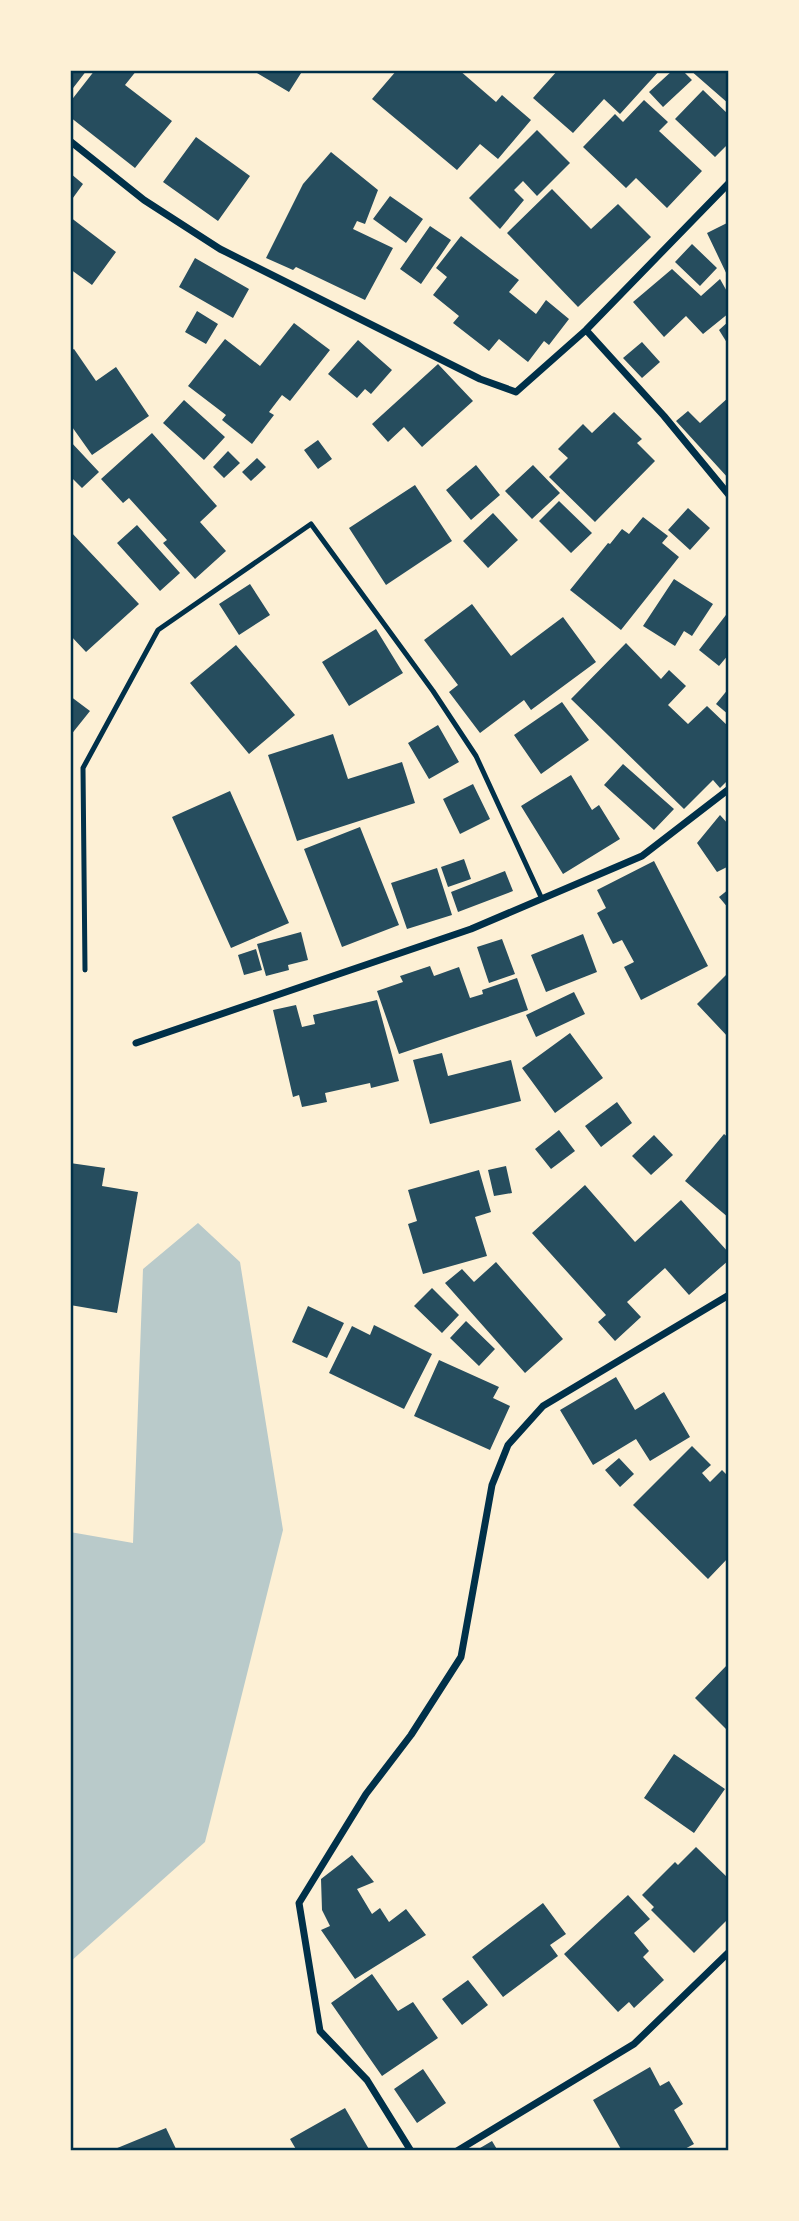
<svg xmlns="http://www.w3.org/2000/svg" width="799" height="2221" viewBox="0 0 799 2221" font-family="'Fira Sans',sans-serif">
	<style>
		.green { fill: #b9caca }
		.building { fill: #264d5e }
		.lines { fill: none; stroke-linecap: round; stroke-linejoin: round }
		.service { stroke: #003049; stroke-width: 5 }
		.minor { stroke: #003049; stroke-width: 7 }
		.neatline { fill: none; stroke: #003049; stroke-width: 2.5 }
	</style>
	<rect width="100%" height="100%" fill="#fdf0d5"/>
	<path class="green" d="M198,1223L240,1262L283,1530L205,1842L70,1962V1532L133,1543L143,1269Z"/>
	<path class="building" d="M70,70H87L70,92Z
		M95,70H137L125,85L172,121L135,168L70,117V102Z
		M252,70H303L289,92Z
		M397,70H459L496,102L502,95L531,120L498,159L480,144L457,170L372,99Z
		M558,70H600L603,73L606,70H660L620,114L604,99L573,133L533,98Z
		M673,70H682L692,80L663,107L649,92Z
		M690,70H729V104Z
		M703,90L729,115V143L715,157L675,119Z
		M644,100L668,122L659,131L702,171L667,208L636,178L626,188L583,147L615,114L623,122Z
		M537,130L570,163L537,196L523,181L514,190L524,200L500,229L469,198Z
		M196,137L250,176L218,221L163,182Z
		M331,152L378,190L365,224L357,221L353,229L393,248L365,300L296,267L293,270L266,258L303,184Z
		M70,173L83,184L70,202Z
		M552,189L591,229L618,204L651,237L578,307L507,233Z
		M390,196L423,219L406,243L373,219Z
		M70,217L116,252L92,285L70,269Z
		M729,222V279L707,233Z
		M430,226L451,240L421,284L400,269Z
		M461,236L519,280L509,292L536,314L546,300L569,319L549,345L544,341L528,362L499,339L489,351L453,323L459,316L433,295L447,277L436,268Z
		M692,244L717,268L700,286L675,262Z
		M195,258L249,289L233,318L179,287Z
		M672,269L701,296L720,279L729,295V313L703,334L686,316L664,337L633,302Z
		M197,311L218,324L206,344L185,332Z
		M729,321V346L719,330Z
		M294,323L330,350L290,401L282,395L269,412L274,415L252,444L222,420L226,415L188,386L225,339L260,366Z
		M358,340L392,370L371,394L365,389L357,398L328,374Z
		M642,342L660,362L642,378L623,358Z
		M74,349L96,381L116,367L149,416L92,455L70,424V351Z
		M438,364L473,401L422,447L404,427L388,442L372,424Z
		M729,397V479L676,421L688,411L700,423Z
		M184,400L225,437L204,460L163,423Z
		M614,412L642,439L637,443L655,461L595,522L549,477L568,458L558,449L583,424L592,433Z
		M152,433L217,506L200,522L226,551L195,579L163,543L167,540L129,498L123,503L101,479Z
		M318,440L332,459L318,469L304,450Z
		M70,441L99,472L82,488L70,476Z
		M228,451L240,463L224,478L213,467Z
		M257,458L266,467L251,481L242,472Z
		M476,465L500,495L471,520L446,490Z
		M533,465L560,493L532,519L505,491Z
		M415,485L452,541L386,585L349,528Z
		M559,501L592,533L571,553L539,521Z
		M688,508L710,528L690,550L668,530Z
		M493,513L518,540L488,568L463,541Z
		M643,517L668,536L662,543L679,557L621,630L570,590L608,543L610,544L622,529L629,534Z
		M137,525L180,573L160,591L117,543Z
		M70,531L139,604L86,652L70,635Z
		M674,579L713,604L692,636L684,631L675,646L643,626Z
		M250,584L270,615L239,635L219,604Z
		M472,604L511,656L563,617L596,662L531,710L524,700L480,733L449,692L458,685L424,640Z
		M729,611V654L719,666L699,650Z
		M376,629L403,673L349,706L322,662Z
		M626,643L661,679L669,670L686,686L668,705L688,724L707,706L729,727V779L720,788L713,780L684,809L571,699Z
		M236,645L295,715L249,754L190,683Z
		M729,688V715L716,704Z
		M70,696L90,711L70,736Z
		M562,702L589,740L541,774L514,735Z
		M438,725L459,762L429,779L408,743Z
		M333,734L348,779L402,762L415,803L297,841L268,755Z
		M623,764L674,809L654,830L604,785Z
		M571,775L592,810L599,805L620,839L563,874L521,806Z
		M473,784L490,819L460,834L443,799Z
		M230,791L289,923L231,948L172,817Z
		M720,815L729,825V866L717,872L697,843Z
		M360,827L399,925L342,947L304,849Z
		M464,859L471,879L448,887L441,867Z
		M654,861L708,966L641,1000L624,967L634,962L622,940L613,944L597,913L606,908L597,890Z
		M437,868L452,915L407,929L391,883Z
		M505,871L513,891L458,912L451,892Z
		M729,889V909L719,897Z
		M301,932L308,960L288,965L289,970L266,976L257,944Z
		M583,934L597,972L546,992L531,955Z
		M502,939L515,974L489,983L477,947Z
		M256,949L262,970L244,975L238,955Z
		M430,966L434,976L459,967L470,998L483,994L482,990L517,978L528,1010L399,1054L377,991L403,982L400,976Z
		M729,972V1038L697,1004Z
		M574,992L585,1014L536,1037L526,1015Z
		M377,1000L399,1081L371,1088L370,1083L325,1093L327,1102L302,1107L299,1095L293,1097L273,1010L296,1005L302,1027L315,1024L313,1015Z
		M570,1033L603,1078L555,1113L522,1068Z
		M442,1053L448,1076L511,1060L521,1101L430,1124L413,1060Z
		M617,1102L632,1123L601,1147L585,1126Z
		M559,1130L575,1151L551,1169L535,1149Z
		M724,1134L729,1138V1218L685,1181Z
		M654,1135L673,1155L651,1175L632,1156Z
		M70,1163L105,1168L102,1186L138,1192L117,1313L70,1305Z
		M506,1166L512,1193L494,1196L488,1170Z
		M479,1170L491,1212L475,1217L487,1256L423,1274L408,1224L417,1221L408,1190Z
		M585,1185L635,1242L681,1200L729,1253V1260L689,1295L665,1268L627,1302L641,1317L615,1341L598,1322L606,1315L532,1233Z
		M496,1262L563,1339L525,1373L445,1283L462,1269L474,1282Z
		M432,1288L459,1315L442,1333L414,1306Z
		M308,1306L344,1323L327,1358L292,1342Z
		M466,1321L495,1349L479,1366L450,1338Z
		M374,1325L432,1354L404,1409L329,1373L352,1326L370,1335Z
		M439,1360L499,1387L493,1398L510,1406L490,1450L414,1416Z
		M616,1377L635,1410L664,1392L690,1437L650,1461L636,1439L593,1465L560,1410Z
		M692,1446L711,1465L702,1473L710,1482L722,1470L729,1477V1557L708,1579L633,1505Z
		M619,1458L634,1474L620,1487L605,1470Z
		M729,1663V1732L695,1698Z
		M674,1754L725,1789L694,1833L644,1798Z
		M696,1847L729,1879V1918L694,1953L651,1910L654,1907L642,1895L675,1862L678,1865Z
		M352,1855L374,1882L357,1889L372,1914L380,1908L389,1922L406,1909L426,1935L355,1979L321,1930L330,1926L322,1910L321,1879Z
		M628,1895L650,1919L634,1933L649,1951L643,1957L664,1980L634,2008L629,2002L618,2012L564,1954Z
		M543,1903L566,1934L550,1945L558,1956L503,1997L472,1957Z
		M372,1974L398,2011L413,2002L438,2038L382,2076L331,2003Z
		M468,1980L488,2005L462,2025L442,1999Z
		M650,2067L660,2086L669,2081L683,2104L674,2110L694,2144L681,2151H622L593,2100Z
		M423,2069L446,2103L417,2123L394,2089Z
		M345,2108L370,2151H297L290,2139Z
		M166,2128L177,2151H110Z
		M492,2141L498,2151H475Z"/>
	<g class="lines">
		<path class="service" d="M85,970L83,768L158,630L311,524L433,691L476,756L542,899"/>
		<path class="minor" d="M70,141L144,200L220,249L480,379L516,392L586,330L729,183
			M586,330L664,416L729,495
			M136,1043L471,929L642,856L729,789
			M411,2151L367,2080L320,2031L299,1903L366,1794L411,1735L461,1657L492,1485L508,1445L543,1406L729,1295
			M457,2151L634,2044L729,1952"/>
	</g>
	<rect width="799" height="2221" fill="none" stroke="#fdf0d5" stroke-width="144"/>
	<rect x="72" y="72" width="655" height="2077" class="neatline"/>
</svg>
